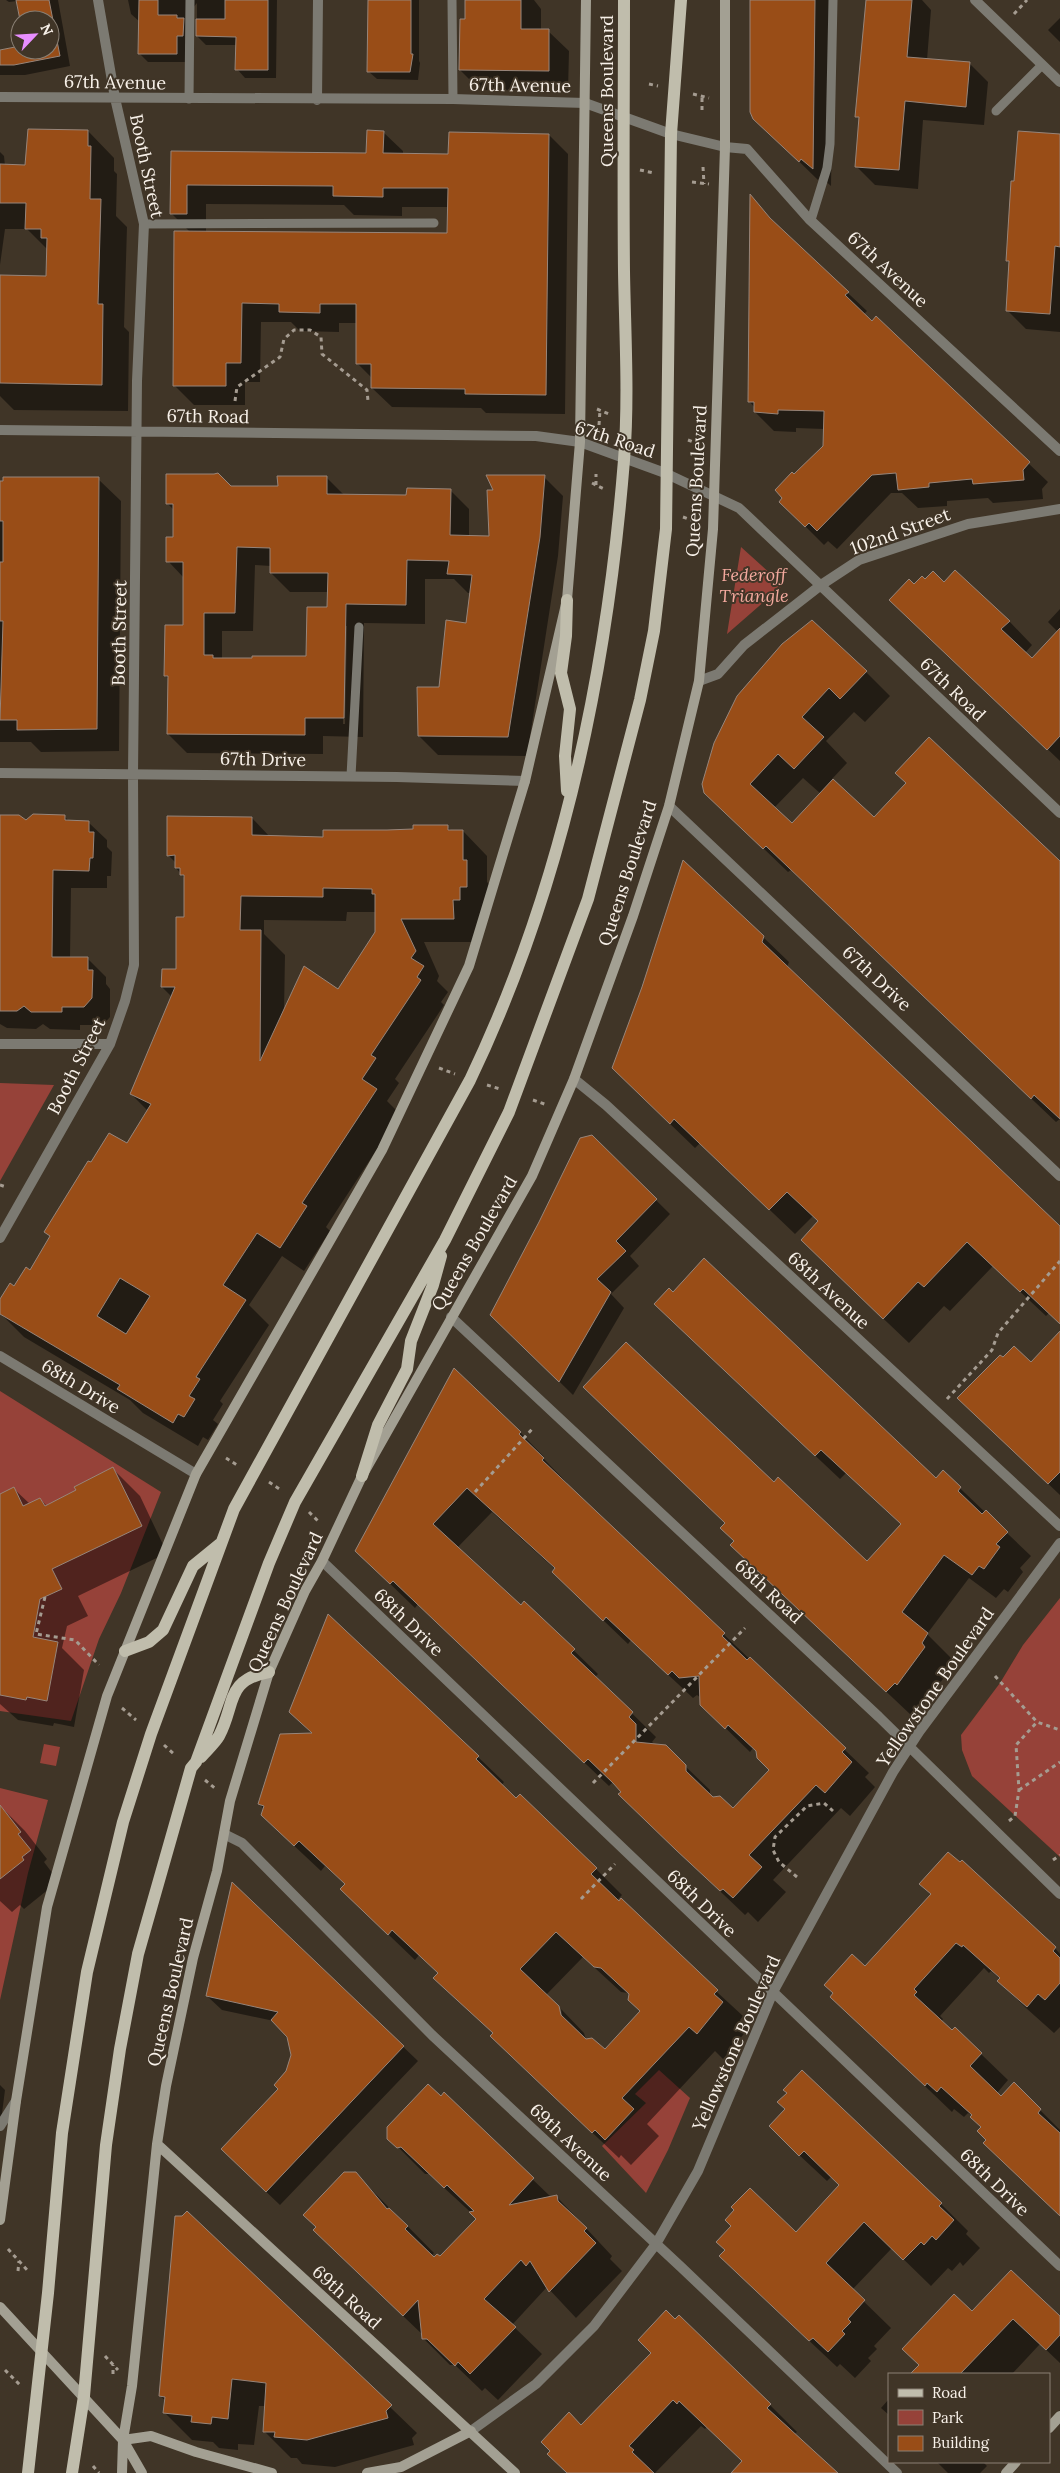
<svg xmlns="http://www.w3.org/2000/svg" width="1060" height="2473" viewBox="0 0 1060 2473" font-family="Lora,serif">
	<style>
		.green { fill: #964239 }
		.shadow { fill: #0007; fill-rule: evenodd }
		.building { fill: #994d17; stroke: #97857a; fill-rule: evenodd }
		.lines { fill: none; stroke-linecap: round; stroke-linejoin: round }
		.path { stroke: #a59c91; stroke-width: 3; stroke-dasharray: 4 4; stroke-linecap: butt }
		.lane { stroke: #7c7a72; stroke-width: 9 }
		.street { stroke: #7c7a72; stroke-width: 10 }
		.secondary { stroke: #a3a093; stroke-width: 10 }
		.primary { stroke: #c0bdac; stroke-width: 12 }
		.labels { text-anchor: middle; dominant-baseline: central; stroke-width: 4; stroke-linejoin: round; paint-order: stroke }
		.street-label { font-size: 18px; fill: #f8f1e9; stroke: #403527 }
		.park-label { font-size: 18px; font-style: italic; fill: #f3a99e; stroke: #403527 }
	</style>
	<rect width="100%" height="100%" fill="#403527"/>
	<path class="green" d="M741,547L783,585L727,634Z
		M0,1083L54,1085L0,1181Z
		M0,1391L161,1492L121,1593L99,1639L71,1721L0,1711Z
		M1060,1598V1857L972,1776L962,1750L961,1735L1000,1683L1023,1645Z
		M44,1744L60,1747L56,1766L40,1763Z
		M0,1788L48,1800L28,1873L0,2000Z
		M659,2070L690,2098L668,2150L646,2193L602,2146L646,2103L635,2094Z"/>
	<path class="shadow" d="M6,0H58L70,66L25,75H0V51L20,47V50H50V20H21L17,1L9,2Z
		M128,0H277L276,78H245L237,69V45H206L197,36V3L192,9V45L185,44V62H148L139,53L140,22L131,14Z
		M369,0H419V61L420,63L418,80L377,79L368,71Z
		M467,0H534L541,9V31H548L569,51L568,91L480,90L460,70Z
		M752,0H834L831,186L820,176L818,180L774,137Z
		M867,0H922L931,10L927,60L969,63L988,82L984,125L923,120L918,189L875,185L856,166L860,119L857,116Z
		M1060,18V42L1048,30Z
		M88,131L114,158V171L117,174L116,216L127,227L124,327L129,332L128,411L14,410L0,396V276L48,277V250L27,229H5L0,265V152L4,156L5,166H26Z
		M383,132L403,151V155H449L549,135L568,154L565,414L486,413L481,408L392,407L372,388V378L357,363L358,323H339V332L300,331L291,322H261L260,382H245V405H194L174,385L190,232L171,213L172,152L368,154ZM206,204L344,205L354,215L402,216V207H449L448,234L206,233Z
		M1060,135V332L1026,329L1007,310L1010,264L1007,261Z
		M751,197L784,233L867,311L863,315L872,323L876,318L1048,482L1042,489L1043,499L993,503L988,498L947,501V506L918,508L902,493H891L837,549L828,541L824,545L799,520L794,476L824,446V429L796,428V432L774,431L755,412V408L749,401Z
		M326,477L345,496H408L450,490L469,509V537L490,538L495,491L544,477L563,496L558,556L527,756L438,755L419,736L467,624L471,593H468L454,579H425V624L364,623L363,737L323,736V754L187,753L168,734L169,679L165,676L184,626V578L168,561L174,538L175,511L168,504L231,487H279ZM255,565L271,566V573L290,592H329V609L308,658L222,659V631H253ZM344,626H347L345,724H343Z
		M98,479L121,501L119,751L41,752L31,742H0V482Z
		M925,581L944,584L1009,621L1032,645L1025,653L1032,660L1058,632L1048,622L1060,609V761L891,600Z
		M866,672L890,696L865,722L854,712L826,741L847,763L832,779L874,819L1060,865V1119L1056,1122L791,870L788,872L708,795L738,696ZM803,778L821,794L792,825L774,808Z
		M0,816L26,822L64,816L70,822H88L107,840V847L112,852L111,876H107V888H71L70,958L88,959L106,977V984L110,989V1017L103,1025H80V1030L50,1029L43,1024L36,1029L7,1028L0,1024Z
		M252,818L270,837L325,838L447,827L452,831H463L487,856V882L490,885L483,924H477V942H424L439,976L437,981L448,992L441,1002L444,1005L395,1079L399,1083L387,1101L400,1114L326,1227L330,1231L304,1271L282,1256L249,1305L269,1325L220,1401L223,1404L213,1420L218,1424L208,1440L203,1437L198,1446L143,1413L130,1400L24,1337L0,1313L15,1287L30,1272L91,1164L127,1145L148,1111L131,1094L172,997L162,987L177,970L185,918V879L176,868V863L168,855ZM347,912H376V933L339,990L284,1012L285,955L264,934V920L346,921Z
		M763,937L789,962L787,967L1060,1228V1324L1049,1313L1046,1316L993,1266L950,1311L944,1306L909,1343L827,1265L819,1222L813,1216L795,1234L700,1143L695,1148L638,1093Z
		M591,1136L670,1214L630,1256L639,1266L611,1294L624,1308L573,1395L506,1329Z
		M680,1328L936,1480L943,1472L1031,1556L1020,1568L1023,1572L1008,1592L1004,1589L996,1598L969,1578L927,1634L951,1658L945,1668L949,1671L921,1708L920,1706L911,1715L756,1569L735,1542L726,1524L774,1484L867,1562L902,1525L846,1473L840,1479Z
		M1060,1332V1495L984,1423L1031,1364Z
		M520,1432L544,1457L543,1458L567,1483L566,1484L869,1773L865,1777L875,1787L850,1816L841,1808L773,1880L786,1892L758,1922L748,1912L745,1915L702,1874L644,1819L613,1782L609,1786L418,1604L415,1608L381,1575ZM492,1512L556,1570L578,1596L628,1644L631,1640L693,1698L697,1695L701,1698V1704L750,1752L753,1748L757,1752L770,1770L733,1810L710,1795V1790L685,1766L656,1745L652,1742L656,1737L595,1677L598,1674L524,1602L521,1606L457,1548Z
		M113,1469L140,1496L167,1553L78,1596L88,1616L67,1626L62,1648L84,1670L74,1727L54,1723L53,1726L18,1720L0,1704V1495L14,1489L30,1504L40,1499L47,1506L78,1491Z
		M290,1712L478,1757L504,1782L501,1786L516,1800L556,1829L622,1895L617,1900L743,2016L740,2020L748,2029L723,2059L715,2051L647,2124L659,2136L631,2165L621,2155L619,2158L518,2062L494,2034L435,1978L439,1974L419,1955L415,1960L367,1914L346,1885L325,1866L321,1871L288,1840L259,1803L312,1734ZM583,1957L621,1992L628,1993L642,2012L605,2051L586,2040L584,2033L561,2009L563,2021L546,1995Z
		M0,1806L25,1831L47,1859L44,1862L56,1878L48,1884L50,1888L24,1909L20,1905L12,1912L0,1901Z
		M233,1884L418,2061L280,2205L236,2163L279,2089L291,2061L290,2042L274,2021L222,2010L207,1996Z
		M932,1895L1055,1948L1060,1954V2027L1054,2033L1026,2008L999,1981L1001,1980L991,1971L989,1973L984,1968L940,2016L943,2019L941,2022L952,2032L955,2029L1008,2080L997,2093L1001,2097L1014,2084L1060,2130V2216L988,2140L983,2127L973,2116L968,2113L964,2117L954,2109L952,2112L832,1997L866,1968Z
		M802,2072L941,2204L968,2231L966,2234L980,2248L963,2266L960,2262L952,2271L948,2268L931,2286L892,2248L852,2290L891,2328L874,2346L877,2349L868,2358L871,2361L855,2378L840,2364L837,2367L748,2283L840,2186L831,2177L827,2181L797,2153L786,2109L788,2093Z
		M0,2085L5,2090L0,2129Z
		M444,2094L552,2198L557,2197L612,2256L610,2259L622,2271L576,2318L547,2287L512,2325L542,2354L498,2400L485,2388L482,2391L455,2365H450L423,2338V2335L341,2257L355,2173L434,2253L431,2256L434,2259L440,2258L478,2219L429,2174H425L389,2138Z
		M187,2212L417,2433L412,2438L414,2445L335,2467L302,2464L297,2458H291L264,2431L266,2406H259L254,2445L238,2444V2450L219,2448L213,2442L192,2440L165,2413L166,2401L160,2396L182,2218Z
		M972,2313L1060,2318V2363L1040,2344L1012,2374H912Z
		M653,2353L770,2405L797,2432L794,2434L836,2473H732L743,2461L707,2427L705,2429L701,2426L655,2473H568L582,2427Z
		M889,2399V2415L881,2408Z
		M937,2462H983L987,2466L980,2473H948Z"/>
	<path class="building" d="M16,0H49L60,56L14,65H0V50L20,46V50H50V20H20Z
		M139,0H158V15H177V18H184L183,36H177V54H138Z
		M225,0H268V70H235L236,37L196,36V19H225Z
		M368,0H411V54H413L410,72H367Z
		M465,0H521V29H549V71L459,70L460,19H465Z
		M750,0H815L813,169L801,159L799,162L753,119L750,112Z
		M866,0H912L907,57L970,62L966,107L905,101L899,170L855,167L859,117H855Z
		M28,129L88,130V146H91L90,199H101L98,304H103L102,385L0,383V275L46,276L47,238H41V229H25L26,203H0V164L25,165Z
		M367,130L384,131L383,153L448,154L449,132L549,134L546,395L465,394V389L371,388V364H356V304H320V313L279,312V304L242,303L241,363H226V386H173L174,231L447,233L448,188H383V197L333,196V186L187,185V214H170L171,151L366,153Z
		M1018,131L1060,134V247L1055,246L1050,314L1006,311L1009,261H1006L1011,181H1014Z
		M750,194L770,218L849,292L845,295L872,321L876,316L1030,462L1023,470L1024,480L973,484L972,479L929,483V487L898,490L896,473L872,475L817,531L809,523L805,527L779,502L782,498L775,490L792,472L794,474L823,446L824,411L778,410V414L754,412V402H748Z
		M218,473L231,486H278L277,476H327V494L406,495L407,488L451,489L450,535L489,536L487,490H493L486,475H545L540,537L508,737L418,736L417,687H439L446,620L466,623L472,575L447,574L449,561L407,560L406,605L346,604L344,718H305V735L167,734L168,676H164L165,625H183V562H166V537H173V504H166V474H214ZM237,547L270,548V573H328L327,607H307L306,656H252V658H213V655H204V613H235Z
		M3,477H99L97,729L17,730V720H0L3,621H0V562H3V521H0V481H3Z
		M955,570L1010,621L1001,629L1032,658L1060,628V736L1047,750L889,600L909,579L914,584L922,576L925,579L933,571L944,582Z
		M812,620L867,671L840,699L829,688L802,717L824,737L794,769L778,754L750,784L792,823L833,779L874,817L906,783L895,773L929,737L1060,861V1119L1034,1095L1031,1099L766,846L763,849L704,793L702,784L714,743L737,696L782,644Z
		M33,814L65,815V820L89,821V832H94L93,858H90L89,871L53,870L52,957H88V970H93L92,998L84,1007H62V1012H31L24,1006L17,1011H0V815H19L26,820Z
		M167,816L252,817V835L323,837V830H387L413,829V825H448V830H463V860H467V887H460V900H453L454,919H401L416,951L411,958L424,966L417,977L421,980L371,1055L376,1058L362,1079L377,1089L302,1203L307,1206L280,1248L257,1233L223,1285L246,1300L196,1377L200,1379L189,1396L195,1399L184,1417L178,1414L173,1423L117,1389L120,1385L0,1314V1299L10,1283L14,1286L26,1267L30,1270L50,1236L44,1232L88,1161L91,1162L109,1133L127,1143L151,1104L130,1094L175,987H161L162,969H176V917H184V875H180V868H175V855L167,856ZM323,888L372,889V894H375V932L338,989L304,966L260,1061L261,930H240L241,896L323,897ZM120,1278L150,1296L126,1334L97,1316Z
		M683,860L764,936L762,942L1060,1226V1324L1023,1289L1020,1292L967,1242L924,1287L918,1282L883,1319L801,1240L818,1221L787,1192L769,1210L674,1119L670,1124L612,1068L642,987Z
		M592,1135L657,1199L616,1241L626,1251L597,1279L611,1292L559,1382L490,1315L539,1222L580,1138Z
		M704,1258L936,1478L943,1470L961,1487L958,1491L982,1514L986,1510L1008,1532L996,1544L1000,1547L984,1569L979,1566L972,1575L944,1555L902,1612L928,1633L922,1643L925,1647L897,1685L895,1683L886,1692L730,1545L734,1541L720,1528L725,1523L583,1387L626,1342L774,1482L778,1477L867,1561L901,1524L821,1450L815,1456L654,1304L669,1288L673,1292Z
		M1060,1331V1472L1048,1484L957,1398L1000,1355L1003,1357L1014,1346L1031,1362Z
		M454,1368L521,1432L519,1434L544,1458L542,1460L725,1633L722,1636L747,1660L750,1657L846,1748L842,1752L852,1762L825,1793L816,1785L749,1855L762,1867L733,1898L723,1889L720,1891L676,1850L618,1794L621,1792L613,1783L588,1759L584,1763L393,1581L390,1584L355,1551ZM467,1488L555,1568L552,1572L603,1621L606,1617L668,1675L672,1671L679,1678L699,1676L700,1705L725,1729L728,1725L756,1751L757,1758L769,1770L733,1808L720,1796L713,1797L686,1771V1765L666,1745L636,1742V1724L629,1717L633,1712L571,1653L575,1649L524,1601L521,1605L433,1524Z
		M113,1467L142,1526L52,1569L62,1589L40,1599L33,1637L58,1642L47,1701L27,1697L26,1700L0,1695V1494L14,1487L23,1506L40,1498L45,1506L76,1490L74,1487Z
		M328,1614L479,1756L476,1759L516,1798L520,1794L597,1868L591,1874L619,1901L621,1898L718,1990L714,1994L723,2002L697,2034L689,2027L622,2098L634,2109L605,2140L595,2130L592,2133L490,2036L493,2033L433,1978L438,1973L392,1930L388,1935L340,1889L345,1884L299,1841L294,1846L261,1815L264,1806L258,1804L280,1734L312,1733L289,1712ZM556,1932L594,1967L601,1968L629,1994L628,2000L640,2011L605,2049L592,2038L586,2039L561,2015L559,2006L520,1969Z
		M0,1805L21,1832L18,1834L31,1850L22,1857L24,1860L0,1879Z
		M948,1852L960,1862L962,1860L1056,1947L1053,1951L1060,1958V1983L1045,2000L1038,1994L1027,2007L997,1981L1000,1978L963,1945L962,1947L956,1943L914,1989L917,1992L914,1995L952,2030L955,2027L982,2053L970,2066L995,2090L1001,2096L1014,2082L1041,2109L1038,2113L1060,2133V2216L983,2143L986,2140L977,2131L981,2127L970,2117L972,2115L941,2087L937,2092L927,2083L925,2086L830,1997L833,1993L824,1985L852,1954L865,1966L931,1894L919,1884Z
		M232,1882L404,2046L266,2192L221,2149L278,2089L274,2085L286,2071L291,2055L287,2037L271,2020L278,2012L206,1996Z
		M802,2070L942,2203L939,2206L954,2220L936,2240L932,2236L924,2245L921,2242L903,2260L864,2222L826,2263L865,2300L848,2319L851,2322L842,2331L845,2334L828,2352L813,2338L809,2341L719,2256L725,2250L716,2242L731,2226L725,2220L734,2210L731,2207L750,2188L796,2232L839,2185L804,2151L799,2156L769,2126L785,2109L777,2102L787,2093L783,2090Z
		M428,2084L441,2096L444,2092L534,2178L509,2205L557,2195L558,2201L587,2228L584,2231L596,2243L549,2292L530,2261L526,2266L521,2260L484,2299L516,2327L470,2374L458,2362L455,2366L427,2339H422L418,2300L403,2316L313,2230L316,2227L303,2215L344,2172H356L387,2209L389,2208L408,2226L405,2229L434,2257L437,2254L440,2256L476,2219L469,2212L474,2211L447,2185L444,2188L401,2147L397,2148L387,2139V2127Z
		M187,2211L392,2405L386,2411L388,2418L307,2440L274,2437L275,2432H263L266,2383L232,2379L228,2419L212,2417L211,2424L191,2422L192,2416L163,2413L165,2397L159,2396L175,2216H182Z
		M1011,2270L1060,2316V2335L1046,2350L1013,2319L960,2374H910L919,2365L902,2349L954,2294L972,2311Z
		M666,2310L675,2319L679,2315L771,2404L767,2408L838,2473H731L742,2461L679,2401L677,2404L673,2400L629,2446L634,2450L632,2452L654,2473H567L547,2454L550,2451L541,2442L569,2412L581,2425L651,2353L638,2340Z"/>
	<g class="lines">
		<path class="path" d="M1014,14L1027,0
			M649,84L658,86
			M693,94L709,98
			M702,110V96
			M703,167L704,184
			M640,170L654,173
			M692,182L709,184
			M235,401L237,387L280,357L284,339L294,330H310L321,337L322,354L367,390L368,401
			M597,409L609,414
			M599,425L600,410
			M688,440L701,445
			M592,483L604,489
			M596,485V474
			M683,517L697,522
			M692,521L693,511
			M439,1068L455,1074
			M487,1085L500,1089
			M533,1100L547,1105
			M0,1185L6,1187
			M947,1399L992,1350L998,1333L1060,1261
			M226,1458L237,1465
			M269,1482L281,1490
			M475,1492L534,1427
			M309,1512L319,1522
			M45,1597L36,1634L75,1640L99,1665
			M995,1676L1037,1722L1060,1730
			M122,1708L136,1720
			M164,1745L174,1754
			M205,1780L217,1790
			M593,1783L745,1628
			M1019,1790L1060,1762
			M1009,1821L1015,1816L1019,1790L1016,1745L1037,1722
			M1053,1860L1060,1855
			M797,1877L779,1862L773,1850L775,1837L807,1806L824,1803L833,1811
			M581,1899L615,1864
			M8,2249L29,2272
			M18,2271L19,2261
			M105,2356L118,2370
			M5,2370L20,2385
			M113,2374V2365
			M93,2466L99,2473"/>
		<path class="lane" d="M452,0L453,99
			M189,99L190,0
			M996,111L1042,65
			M811,220L827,168L830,144L833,0
			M144,224L434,223
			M351,776L359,627"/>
		<path class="street" d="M975,0L1060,82
			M0,97L453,99L585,103L671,134L725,147L747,149L809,219L1060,451
			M317,100L318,0
			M0,430L536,436L580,442L665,473L739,508L1060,813
			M699,681L718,674L744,645L821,585L859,560L968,524L1060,509
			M0,773L397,777L525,781
			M669,806L1060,1176
			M0,1044H110
			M574,1079L606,1105L1060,1526
			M0,1238L110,1044L125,1001L134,965L133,774L137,381L144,224L115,98L98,0
			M451,1317L879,1717L1060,1894
			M0,1356L196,1474
			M322,1561L1060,2266
			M224,1834L242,1843L432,2035L681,2267L897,2473
			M0,2126L16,2101
			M471,2431L536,2384L594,2326L656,2244L698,2171L773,1992L893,1772L919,1732L1060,1543"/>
		<path class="secondary" d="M157,2144L515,2473
			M0,2220L16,2101L47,1907L107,1696L196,1474L382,1150L469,966L525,781L567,600L580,442L586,0
			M0,2307L123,2440L142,2473
			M1049,2428L1060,2416
			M123,2440L151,2436L196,2452L272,2473
			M122,2473L123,2440L132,2386L157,2144L166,2086L193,1958L217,1871L230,1801L269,1672L305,1591L322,1561L362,1476L532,1176L574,1079L633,916L669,806L699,681L713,529L725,147V0
			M367,2473L401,2467L471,2431
			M1006,2473L1016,2462"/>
		<path class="primary" d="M567,600L566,636L561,673L570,709L565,756L567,791
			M362,1476L378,1425L407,1369L411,1341L433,1285L441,1256
			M125,1651L149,1642L163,1630L193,1566L220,1544
			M201,1757C207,1750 215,1743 219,1736C236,1704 225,1680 269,1672
			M28,2473L48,2293L62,2133L87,1972L123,1822L151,1734L234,1509L470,1080C563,886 607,673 624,460C629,397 625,334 624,271C623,181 624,90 624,0
			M72,2473L84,2396L106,2145L120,2049L138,1954L191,1768L196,1762L269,1563L295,1502L445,1240L509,1112L588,899L640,700L654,631L666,529L671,134L681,0"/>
	</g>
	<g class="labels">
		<g class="street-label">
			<text transform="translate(115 82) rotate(1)">67th Avenue</text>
			<text transform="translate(520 85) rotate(1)">67th Avenue</text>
			<text transform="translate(606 91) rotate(-90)">Queens Boulevard</text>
			<text transform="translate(147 166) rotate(78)">Booth Street</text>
			<text transform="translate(888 269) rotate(43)">67th Avenue</text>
			<text transform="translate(208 416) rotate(1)">67th Road</text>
			<text transform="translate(615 439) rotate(18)">67th Road</text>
			<text transform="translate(696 481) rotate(-87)">Queens Boulevard</text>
			<text transform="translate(900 531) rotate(-20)">102nd Street</text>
			<text transform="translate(119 633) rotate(-89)">Booth Street</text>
			<text transform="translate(953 689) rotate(44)">67th Road</text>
			<text transform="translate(263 759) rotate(1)">67th Drive</text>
			<text transform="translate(627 873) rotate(-72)">Queens Boulevard</text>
			<text transform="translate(877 978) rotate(43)">67th Drive</text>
			<text transform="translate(76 1066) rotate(-63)">Booth Street</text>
			<text transform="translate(474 1243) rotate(-60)">Queens Boulevard</text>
			<text transform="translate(829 1290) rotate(43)">68th Avenue</text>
			<text transform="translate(81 1386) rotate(31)">68th Drive</text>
			<text transform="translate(769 1591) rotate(43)">68th Road</text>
			<text transform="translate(285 1602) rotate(-65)">Queens Boulevard</text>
			<text transform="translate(409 1622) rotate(44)">68th Drive</text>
			<text transform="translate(935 1687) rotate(-55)">Yellowstone Boulevard</text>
			<text transform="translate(702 1903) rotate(44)">68th Drive</text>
			<text transform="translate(170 1992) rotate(-77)">Queens Boulevard</text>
			<text transform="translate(736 2043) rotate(-66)">Yellowstone Boulevard</text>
			<text transform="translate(571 2142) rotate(43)">69th Avenue</text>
			<text transform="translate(995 2182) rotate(44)">68th Drive</text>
			<text transform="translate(347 2297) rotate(42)">69th Road</text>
		</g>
		<g class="park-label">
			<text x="754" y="574">Federoff<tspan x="754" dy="21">Triangle</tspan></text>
		</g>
	</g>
	<rect x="888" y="2373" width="162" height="90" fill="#403527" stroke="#8a8075"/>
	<rect x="898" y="2389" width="25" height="8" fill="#c0bdac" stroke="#8a8075"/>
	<text x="932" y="2398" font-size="15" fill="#f8f1e9">Road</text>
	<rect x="898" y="2410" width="25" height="15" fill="#964239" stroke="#8a8075"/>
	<text x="932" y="2423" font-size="15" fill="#f8f1e9">Park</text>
	<rect x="898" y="2436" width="25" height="15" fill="#994d17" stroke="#8a8075"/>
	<text x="932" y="2448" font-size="15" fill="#f8f1e9">Building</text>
	<g transform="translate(35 35) rotate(65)"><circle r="24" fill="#403527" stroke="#8a8075"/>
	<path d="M0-4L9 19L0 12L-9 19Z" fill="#e88eff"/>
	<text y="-8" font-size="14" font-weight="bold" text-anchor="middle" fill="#f8f1e9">N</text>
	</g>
</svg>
